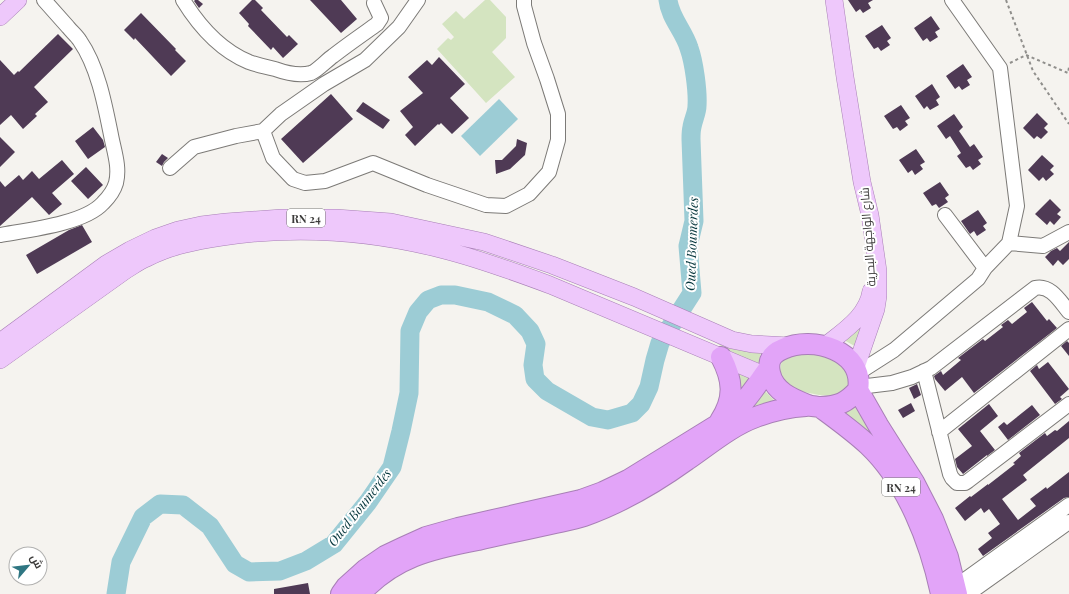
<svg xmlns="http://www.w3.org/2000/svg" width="1069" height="594" viewBox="0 0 1069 594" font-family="'Playfair Display',Cairo,serif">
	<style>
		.green { fill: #d4e4c0 }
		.water { fill: #9cccd5 }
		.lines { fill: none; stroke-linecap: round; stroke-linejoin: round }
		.river { stroke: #9cccd5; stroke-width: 19 }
		.building { fill: #4f3a55 }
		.minor-casing { stroke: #7c7a77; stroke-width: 16 }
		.major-casing { stroke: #a87fb6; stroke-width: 18 }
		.highway-casing { stroke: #a87fb6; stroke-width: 22 }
		.path { stroke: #908f8c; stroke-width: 2; stroke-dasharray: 3 3; stroke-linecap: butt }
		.minor { stroke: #fff; stroke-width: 14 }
		.major { stroke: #eec8fb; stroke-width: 17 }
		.highway { stroke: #e2a4f8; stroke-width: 20 }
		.labels { text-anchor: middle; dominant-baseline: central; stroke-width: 4; stroke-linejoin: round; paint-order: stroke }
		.shield { fill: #fff; stroke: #767675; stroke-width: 1 }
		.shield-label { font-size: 11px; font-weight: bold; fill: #3c3b3a }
		.street-label { font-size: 12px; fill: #3c3b3a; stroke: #fff }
		.water-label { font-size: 13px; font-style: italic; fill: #07373d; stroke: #fff }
	</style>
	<rect width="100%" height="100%" fill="#f5f3ef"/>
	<path class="green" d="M485,0H490L506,17V38L492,52L515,77L486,103L437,49L448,38L451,40L454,37L442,24L456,11L464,19Z
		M863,320L858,348L844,340Z
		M716,343L734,348L761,351L758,367Z
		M799,353L820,355L840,363L849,370L848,390L834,396L819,395L804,392L792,389L779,374L782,360Z
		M732,366L755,380L732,408Z
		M763,389L777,403L739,416Z
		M859,405L864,418L876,441L841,415Z"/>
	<path class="water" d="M499,99L518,119L480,156L461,136Z"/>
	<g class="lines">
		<path class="river" d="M116,594L121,562L143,517L160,504L183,505L210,526L235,564L249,572L280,571L306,561L334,544L368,502L392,467L401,431L409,393L410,331L418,312L428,300L441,295H455L488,302L515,315L530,331L536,344L533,365L535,379L547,391L592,417L608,420L632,413L641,404L649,387L655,360L660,343L692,293L688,246L694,221L691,139C691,135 691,131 692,127C693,120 697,113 697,106C698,91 694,62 689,48C684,31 670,18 668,0"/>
	</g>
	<path class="building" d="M195,0H198L203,4L199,8L194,1Z
		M252,0H255L263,8L261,10L287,37L289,35L298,44L283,58L273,47L271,50L248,26L249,24L239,13Z
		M310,0H341L357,19L341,33Z
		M848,0H873L868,3L871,8L863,13L860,9L856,12Z
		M141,13L176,49L175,50L186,61L171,76L135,38L134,40L124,30Z
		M931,16L940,29L935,32L938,37L930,42L927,38L923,41L914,28Z
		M882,25L891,38L887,41L890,45L881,51L878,47L874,49L865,36Z
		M58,34L73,49L34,87L48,102L35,114L37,116L23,129L11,115L0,125V60L14,75L18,71L19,72Z
		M439,57L465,84L450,98L469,118L452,134L441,123L439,125L438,124L415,146L405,135L413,127L400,111L423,93L408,77L427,60L432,65Z
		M963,64L972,77L967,80L970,85L962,90L959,86L955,89L946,76Z
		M932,84L940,97L936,100L939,105L930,110L927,106L924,109L915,96Z
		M331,94L353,119L303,163L281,139Z
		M363,102L390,120L383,129L356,111Z
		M901,105L910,118L905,121L908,125L900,131L897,127L893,129L884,116Z
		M1037,113L1048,124L1044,128L1048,132L1041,139L1037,136L1034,139L1023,128Z
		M954,114L963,127L959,131L970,147L974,144L983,157L978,160L981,164L973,170L970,166L966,168L957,156L961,153L950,136L946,139L937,126Z
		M93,127L103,140L105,147L88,159L75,141Z
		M0,137L15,152L0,167Z
		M517,139L527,143L525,155L510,169L496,174L495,160H502L516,146Z
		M916,149L925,162L920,165L923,169L915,175L912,170L908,173L899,160Z
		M162,154L168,158L164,162L162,166L156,162Z
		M1042,155L1054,166L1050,170L1054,174L1046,181L1043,177L1039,181L1028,170Z
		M62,160L74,174L52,193L62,204L49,215L32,197L0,226V181L5,187L19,175L23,180L32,171L39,179Z
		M86,167L103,185L88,199L71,181Z
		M940,182L949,195L945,198L948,202L939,208L936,204L932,206L923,193Z
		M1050,199L1061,210L1057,214L1061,217L1054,225L1050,221L1047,225L1035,214Z
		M978,210L987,223L983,226L986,230L977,236L974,231L970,234L961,221Z
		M82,225L92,242L37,274L26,255L69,230Z
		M1069,242V259L1063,265L1058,260L1053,266L1045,257L1051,251L1057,248L1060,251Z
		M1032,302L1047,321L1049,319L1057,328L974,393L962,377L945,391L935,379L934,376L941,371L943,375L961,360L958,358L983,339L985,341L1003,327L1001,325L1008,320L1012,324L1027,312L1024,308Z
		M1067,341L1069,343V356L1061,346Z
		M1048,362L1069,389L1060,397L1062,399L1055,404L1030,371L1037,365L1039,369Z
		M917,384L921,395L914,399L909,388Z
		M911,403L915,411L903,418L898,410Z
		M989,404L998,416L980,431L995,450L987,456V455L963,474L957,467L955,459L972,446L958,429Z
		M1032,405L1040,415L1008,440L998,427L1004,422L1007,425Z
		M1069,421V438L1023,475L1027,480L1002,499L1018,520L1036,506L1030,499L1046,487L1047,489L1069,472V497L1064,498L983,556L978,549L992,538L988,533L1000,524L989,509L984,513L981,508L965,521L955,508L970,496L971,497L988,484V485L1015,464L1013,463L1021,456L1019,453L1045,433L1047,436L1055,430L1057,431Z
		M308,583L310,594H274V589Z"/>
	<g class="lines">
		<defs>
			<path id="minor" d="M183,0C199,26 220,50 249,62C257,65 266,67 275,69C286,73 300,76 311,73C317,71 327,60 333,56C347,45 363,34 377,24L381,18L374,3
				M263,131L273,158L293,179L305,183L325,181L373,163L427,185L486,205L506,206L529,194L549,172L558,140V114L547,79L534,43L524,6V0
				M170,168L194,147L236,136L263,131L281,114L324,84L365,60L399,27L418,0
				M945,215L985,268
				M0,235C28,230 84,224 103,203C108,198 114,190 116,183C120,167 114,151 111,135C105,105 98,67 80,41C77,36 72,32 68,27C60,18 52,9 44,0
				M1009,243L1043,246L1069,232
				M924,371L950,474L952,478L957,483H965L968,481L1069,404
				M858,373L894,350L978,279L985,268L1009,243L1017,206L1000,68L952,0
				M859,387L892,383L912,377L931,368L1035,288C1050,284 1060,301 1069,312
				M939,432L1069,329
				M955,587L1069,505
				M968,594L1069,522"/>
			<path id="major" d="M834,0L845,77L862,182L870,215L878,271V296L876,309L856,367
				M0,17L18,0
				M0,342L106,264L130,250L155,238L178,230L201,225L226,222L282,218H336L391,222L484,242L552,265L634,297L732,340L752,344L790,346
				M825,346C843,331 867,317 871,291
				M0,360L126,270C133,266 139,261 147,258C170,246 196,241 222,237C296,226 371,231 444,250C480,259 515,272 550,285L771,378"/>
			<path id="highway" d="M858,390L878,425L914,482L933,519L948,557L957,594
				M820,407C836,419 853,431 868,445C907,482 930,542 941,594
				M720,421C735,398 733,380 721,357
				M341,594L346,587L366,569L385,556L404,547L426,537L458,528L581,500L603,492L628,480L717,425C726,418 735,412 742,404C752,393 760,380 769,368
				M360,594C394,557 430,549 478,540C503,534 529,529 555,523C564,521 575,519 584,516C621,503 655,483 687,460C709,445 731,426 756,417C772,411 789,407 806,406C811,405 816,407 821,407C839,406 846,403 858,390C865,351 813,335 783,349C778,351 772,355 770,361C769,365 769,369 770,373C774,392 793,399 808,405"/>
		</defs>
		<use href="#minor" class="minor-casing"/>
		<use href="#major" class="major-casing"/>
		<use href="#highway" class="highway-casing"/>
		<path class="path" d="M1006,0L1033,71L1069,124
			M1010,63L1026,55L1068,73L1069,67"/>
		<use href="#minor" class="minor"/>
		<use href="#major" class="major"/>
		<use href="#highway" class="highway"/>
	</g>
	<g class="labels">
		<g class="shield">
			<rect x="287" y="209" width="38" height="18" rx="3"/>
			<rect x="882" y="478" width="38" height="18" rx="3"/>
		</g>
		<g class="shield-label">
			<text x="306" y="218">RN 24</text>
			<text x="901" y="487">RN 24</text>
		</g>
		<g class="street-label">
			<text transform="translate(867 237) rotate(-94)">شارع الواجهة البحرية</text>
		</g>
		<g class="water-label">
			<text transform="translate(691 244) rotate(-88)">Oued Boumerdes</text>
			<text transform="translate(359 507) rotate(-52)">Oued Boumerdes</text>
		</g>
	</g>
	<g transform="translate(28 566) rotate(62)"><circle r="19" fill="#ffffff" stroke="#b1b1b0"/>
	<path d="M0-3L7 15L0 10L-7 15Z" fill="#2f7682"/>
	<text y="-6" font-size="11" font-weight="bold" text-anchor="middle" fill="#3c3b3a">ش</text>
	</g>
</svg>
